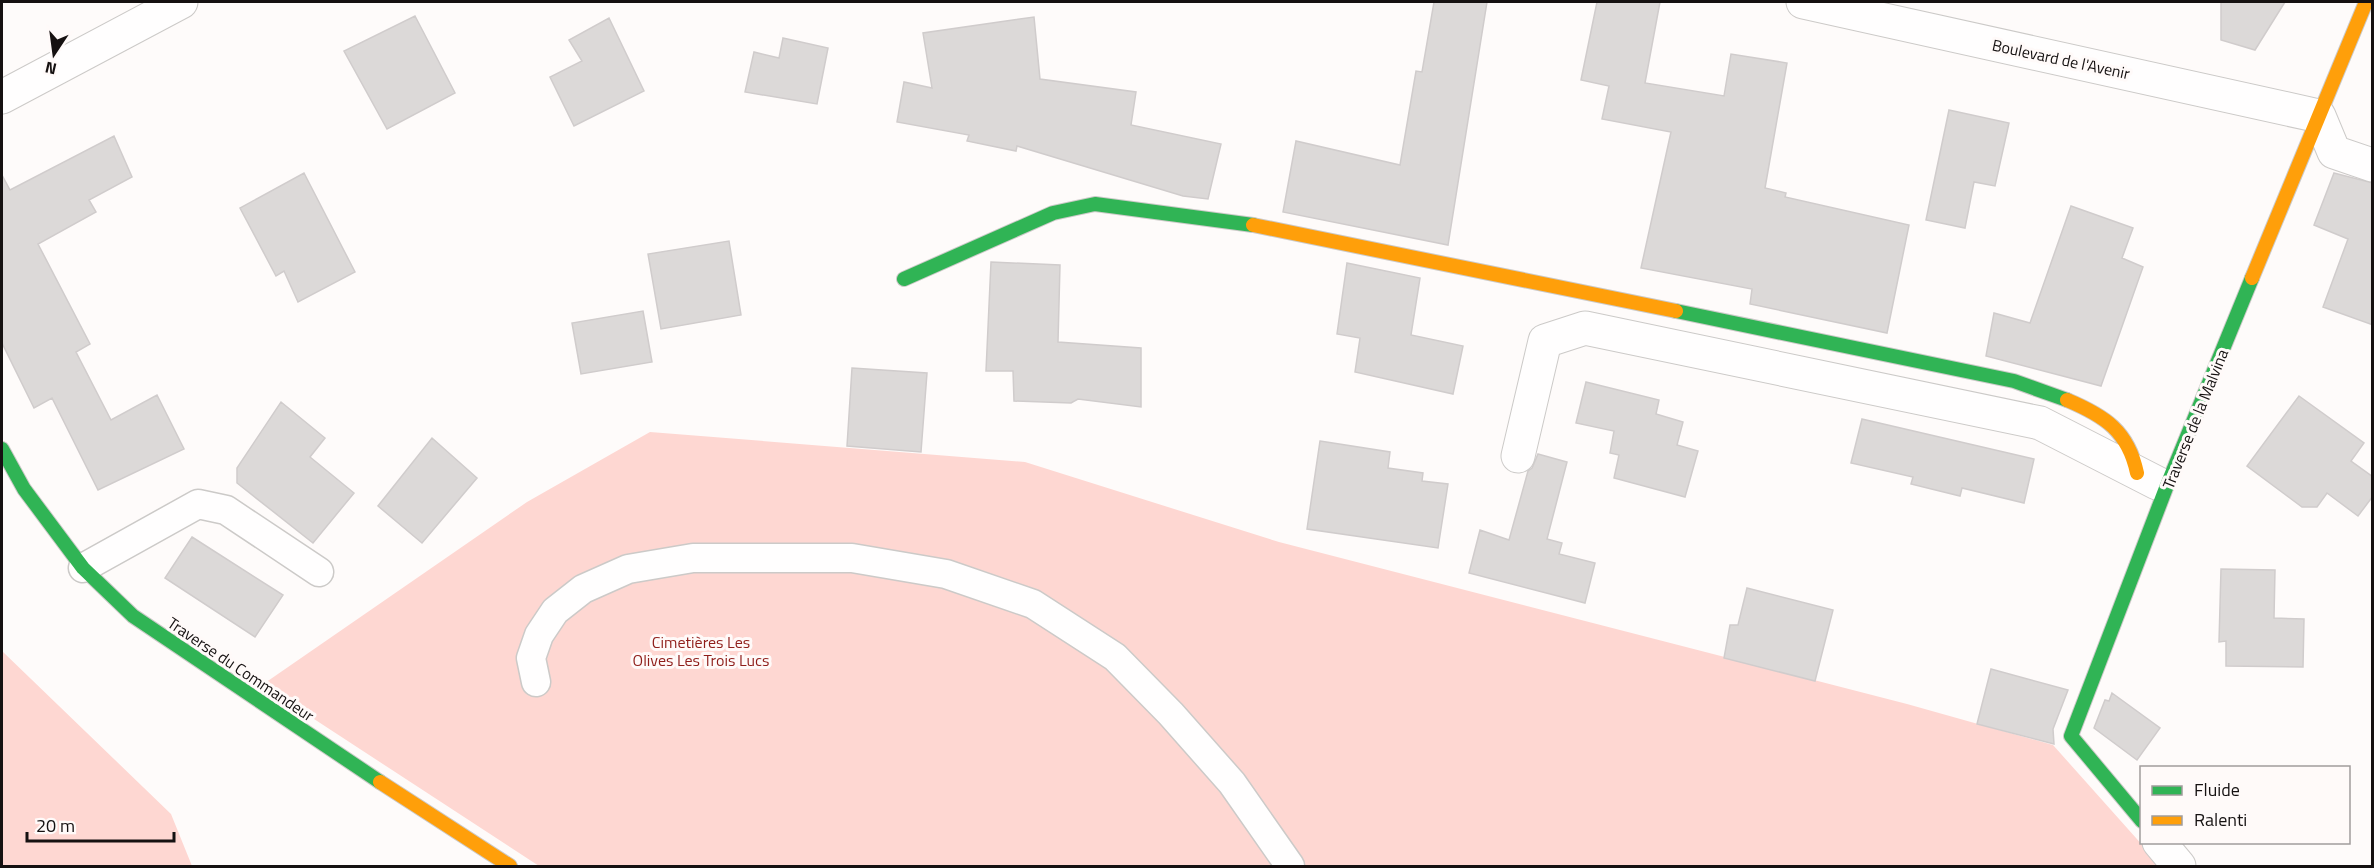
<svg xmlns="http://www.w3.org/2000/svg" width="2374" height="868" viewBox="0 0 2374 868" font-family="'Titillium Web',sans-serif">
	<style>
		.green { fill: #fed7d2 }
		.building { fill: #dcd9d8; stroke: #d0cccc; stroke-width: 1.5 }
		.lines { fill: none; stroke-linecap: round; stroke-linejoin: round }
		.lane-casing { stroke: #cccac8; stroke-width: 31 }
		.street-casing { stroke: #cccac8; stroke-width: 35 }
		.fast-casing { stroke: #cccac8; stroke-width: 16 }
		.slow-casing { stroke: #cccac8; stroke-width: 16 }
		.lane { stroke: #fffefe; stroke-width: 28 }
		.street { stroke: #fffefe; stroke-width: 33 }
		.fast { stroke: #30b455; stroke-width: 14 }
		.slow { stroke: #ff9f0a; stroke-width: 14 }
		.labels { text-anchor: middle; dominant-baseline: central; stroke-width: 6; stroke-linejoin: round; paint-order: stroke }
		.street-label { font-size: 16px; fill: #151111; stroke: #fffaf9 }
		.park-label { font-size: 16px; fill: #8f1e1a; stroke: #fffaf9 }
	</style>
	<rect width="100%" height="100%" fill="#fefbfa"/>
	<path class="green" d="M650,432L1025,462L1279,542L1907,704L2053,745L2161,866H539L262,685L527,502Z
		M2,651L171,814L192,866H2Z"/>
	<path class="building" d="M1434,2H1487L1448,245L1283,212L1296,141L1400,165L1416,71L1422,72Z
		M1597,2H1660L1645,83L1724,96L1731,54L1787,63L1765,188L1786,193L1785,197L1909,225L1887,333L1750,304L1752,289L1641,268L1671,132L1602,119L1609,86L1581,80Z
		M2221,2H2285L2255,50L2221,40Z
		M415,16L455,93L387,129L344,51Z
		M1034,17L1040,79L1136,92L1131,125L1221,144L1208,199L1183,196L1017,146L1016,151L967,141L969,135L897,122L904,82L932,88L923,33Z
		M609,18L644,91L574,126L550,77L582,61L569,40Z
		M783,38L828,48L817,104L745,92L754,52L779,58Z
		M1949,110L2009,123L1995,186L1974,182L1965,228L1926,220Z
		M114,136L132,177L89,200L96,212L38,244L90,344L76,352L111,420L157,395L184,449L98,490L52,398L34,408L2,343V175L10,190Z
		M304,173L355,272L298,302L284,271L276,276L240,208Z
		M2334,173L2373,183V325L2323,307L2348,239L2314,225Z
		M2071,206L2133,228L2122,258L2143,267L2101,386L1986,356L1994,313L2030,323Z
		M729,241L741,315L661,329L648,254Z
		M991,262L1060,265L1058,342L1141,348V407L1078,399L1071,403L1014,401L1013,371H986Z
		M1347,263L1420,278L1411,335L1463,346L1453,394L1355,372L1360,338L1337,334Z
		M643,311L652,362L581,374L572,323Z
		M852,368L927,373L921,452L847,446Z
		M1586,382L1659,400L1656,414L1683,422L1677,445L1698,451L1685,497L1614,478L1619,455L1610,453L1614,431L1576,423Z
		M2299,396L2364,443L2351,461L2373,477V496L2358,516L2327,493L2317,507H2302L2247,466Z
		M281,402L325,438L310,457L354,493L313,543L237,483V468Z
		M1862,419L2034,459L2024,503L1962,488L1960,496L1911,484L1913,477L1851,463Z
		M432,438L477,478L422,543L378,506Z
		M1320,441L1390,452L1388,468L1423,473L1422,481L1448,484L1438,548L1307,529Z
		M1538,454L1567,462L1547,539L1562,543L1559,554L1595,563L1585,603L1469,573L1480,530L1509,540L1528,471L1532,468Z
		M192,537L283,595L255,637L165,578Z
		M2221,569L2275,570L2274,618L2304,619L2303,667L2226,666V641L2219,642Z
		M1747,588L1833,610L1815,681L1724,658L1730,625H1738Z
		M1991,669L2068,690L2053,729L2054,744L1977,724Z
		M2112,693L2160,728L2137,760L2094,728L2105,700L2109,701Z"/>
	<g class="lines">
		<defs>
			<path id="lane" d="M83,568L198,504L226,510L319,572
				M536,682L531,658L539,635L555,611L583,589L628,569L693,558H852L946,574L1033,604L1115,657L1171,714L1232,783L1290,866"/>
			<path id="street" d="M1803,2L2319,116L2334,152L2372,165
				M2,97L181,2
				M1518,456L1545,341L1585,328L2040,423L2157,483
				M2159,842L2179,866"/>
			<path id="fast" d="M904,279L1053,213L1095,204L1253,225
				M1676,311L2014,381L2067,400
				M2,449L24,489L83,568L133,616L380,782
				M2142,821L2071,736L2166,488L2252,278"/>
			<path id="slow" d="M1253,225L1676,311
				M2252,278L2366,2
				M2067,400C2105,416 2128,431 2137,473
				M380,782L510,866"/>
		</defs>
		<use href="#lane" class="lane-casing"/>
		<use href="#street" class="street-casing"/>
		<use href="#fast" class="fast-casing"/>
		<use href="#slow" class="slow-casing"/>
		<use href="#lane" class="lane"/>
		<use href="#street" class="street"/>
		<use href="#fast" class="fast"/>
		<use href="#slow" class="slow"/>
	</g>
	<g class="labels">
		<g class="street-label">
			<text transform="translate(2061 59) rotate(12)">Boulevard de l'Avenir</text>
			<text transform="translate(2195 419) rotate(-68)">Traverse de la Malvina</text>
			<text transform="translate(241 669) rotate(34)">Traverse du Commandeur</text>
		</g>
		<g class="park-label">
			<text x="701" y="642">Cimetières Les<tspan x="701" dy="18">Olives Les Trois Lucs</tspan></text>
		</g>
	</g>
	<rect width="2374" height="868" fill="none" stroke="#151111" stroke-width="6"/>
	<rect x="2140" y="766" width="210" height="78" fill="#fffaf9" stroke="#a19d9c" stroke-width="1.5"/>
	<rect x="2152" y="786" width="30" height="9" fill="#30b455" stroke="#a19d9c" stroke-width="1.5"/>
	<text x="2194" y="796" font-size="18" fill="#151111">Fluide</text>
	<rect x="2152" y="816" width="30" height="9" fill="#ff9f0a" stroke="#a19d9c" stroke-width="1.5"/>
	<text x="2194" y="826" font-size="18" fill="#151111">Ralenti</text>
	<g transform="translate(54 54) rotate(193)" stroke="#fffaf9" stroke-width="4.5" paint-order="stroke">
	<path d="M0-4.5L10 22L0 15L-10 22Z" fill="#151111"/>
	<text y="-9" font-size="16" font-weight="bold" text-anchor="middle" fill="#151111">N</text>
	</g>
	<path d="M27 832v9h147v-9" fill="none" stroke="#151111" stroke-width="3"/>
	<text x="36" y="832" font-size="18" fill="#151111" stroke="#fffaf9" stroke-width="4.5" paint-order="stroke">20 m</text>
</svg>
